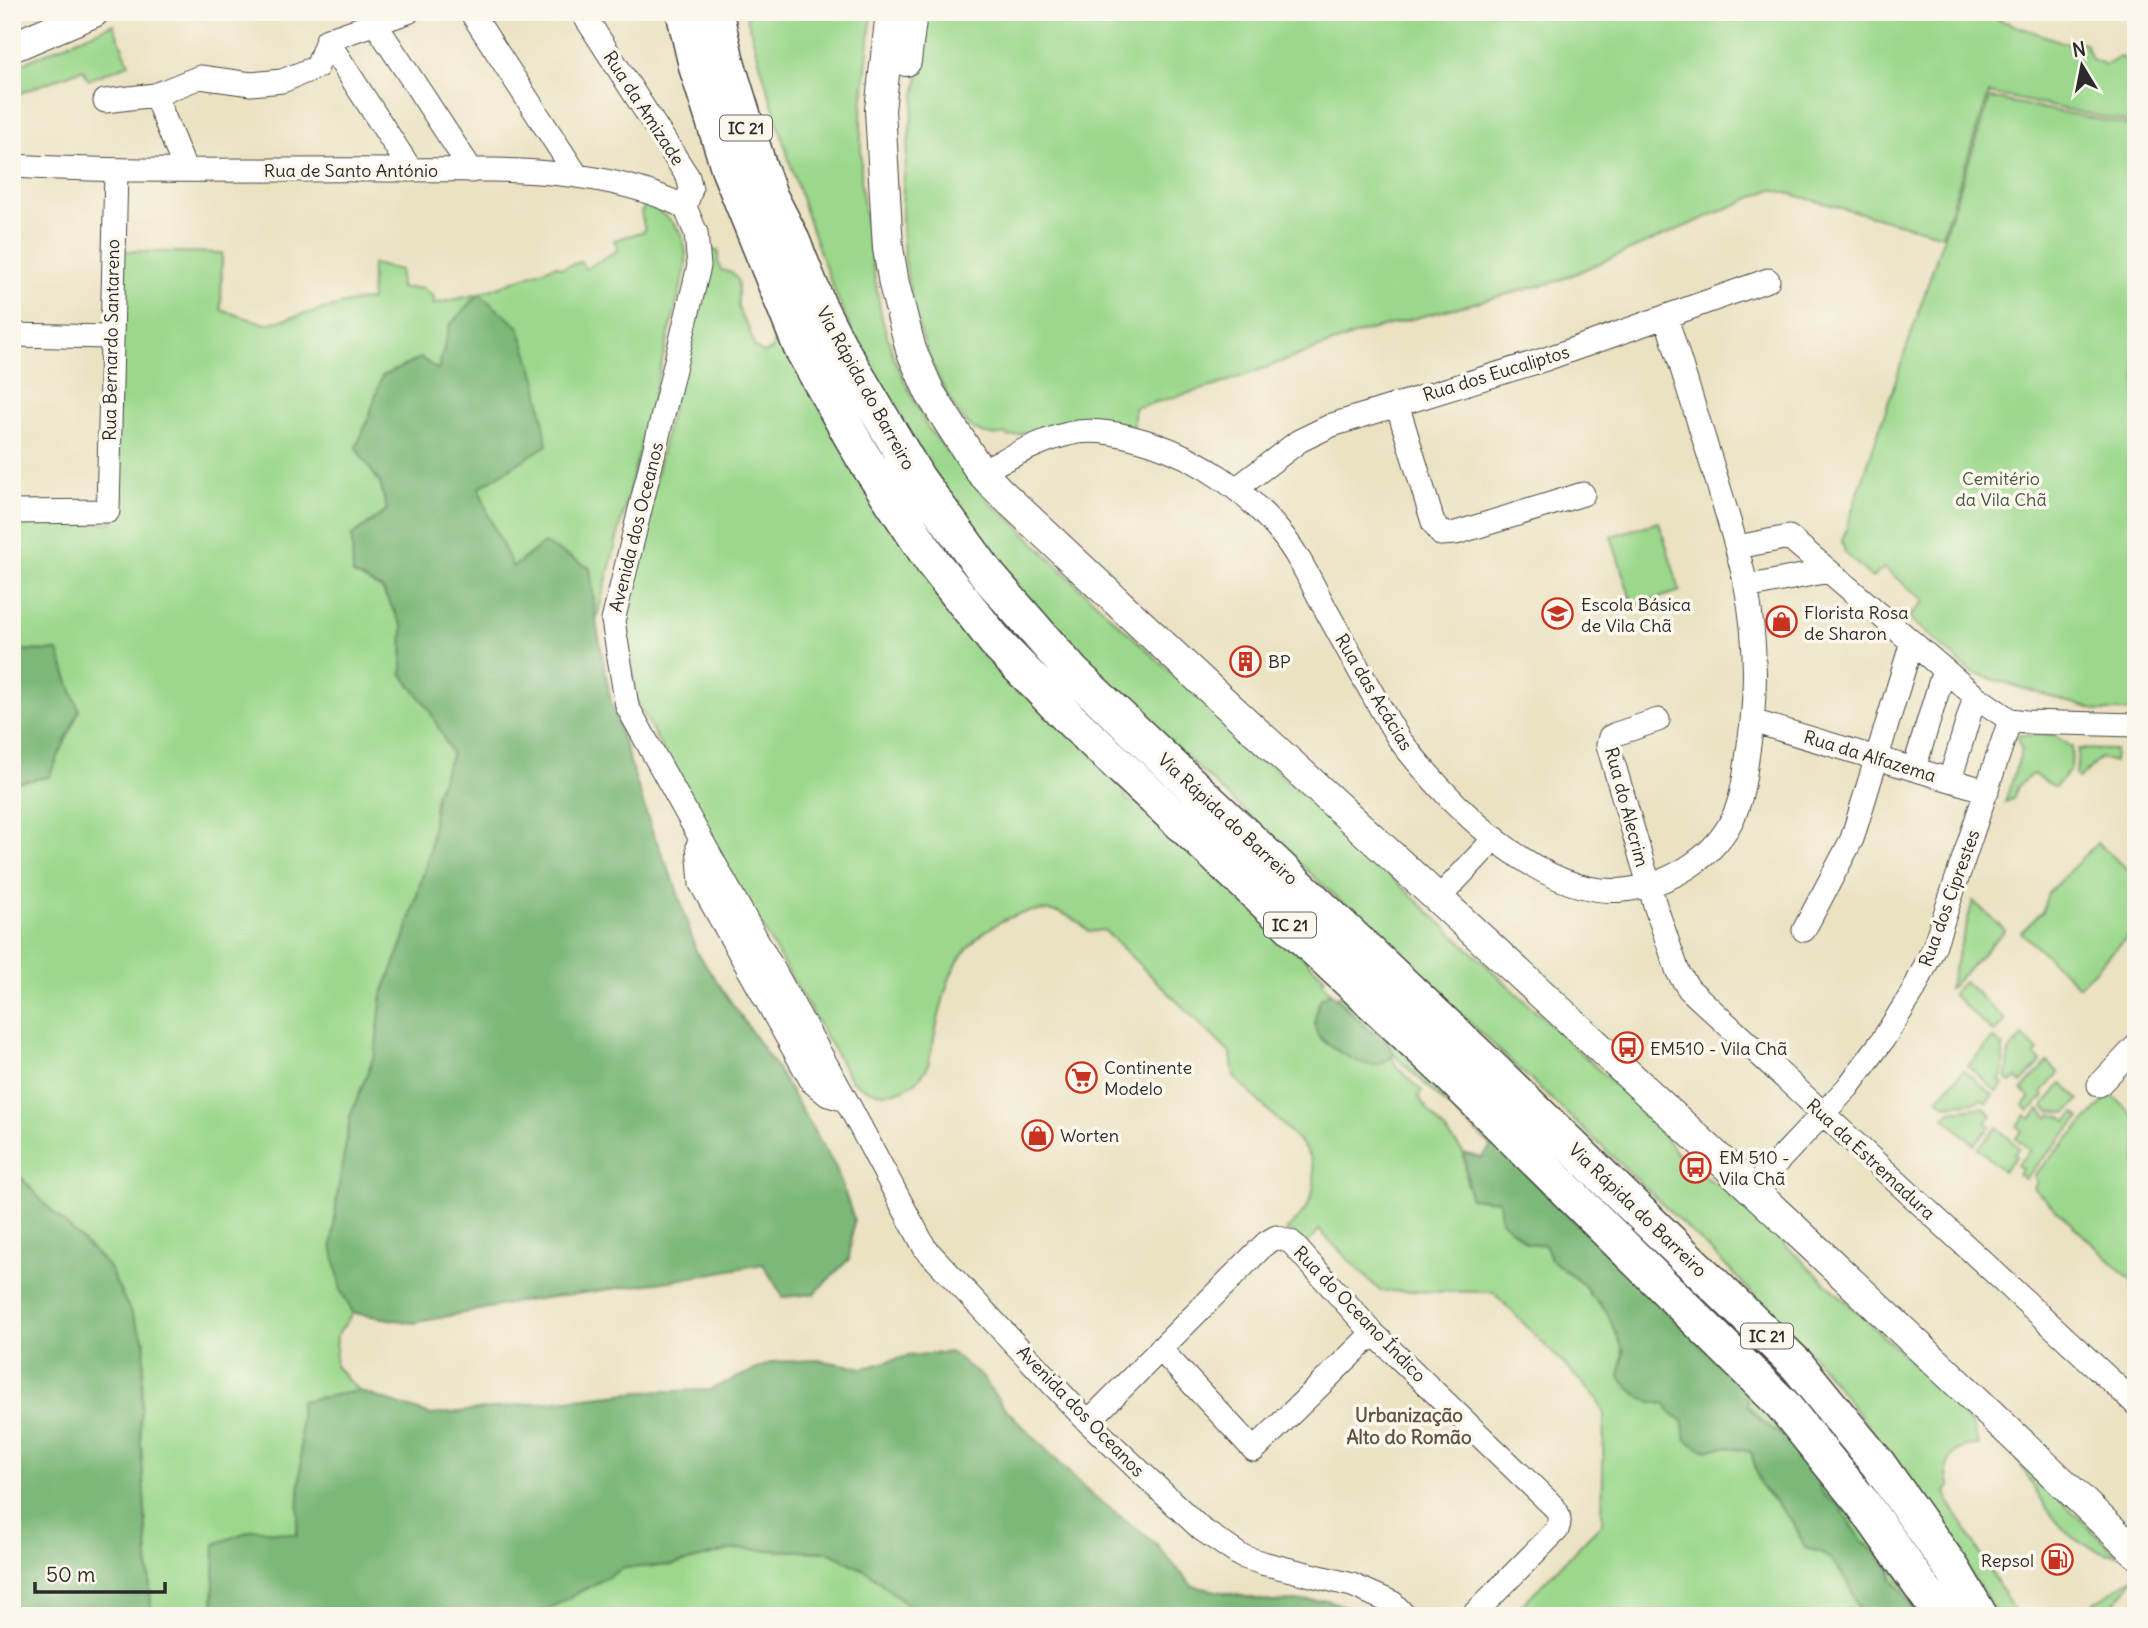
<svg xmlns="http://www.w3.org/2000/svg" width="2148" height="1628" viewBox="0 0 2148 1628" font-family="Delius,sans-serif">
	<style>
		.green { fill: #9bd88c; stroke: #63825c; stroke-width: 2 }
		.forest { fill: #7cb878; stroke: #547252; stroke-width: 2 }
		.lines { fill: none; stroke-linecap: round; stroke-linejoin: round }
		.minor-casing { stroke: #484642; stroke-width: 25 }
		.major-casing { stroke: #484642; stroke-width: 32 }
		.highway-casing { stroke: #484642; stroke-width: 38 }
		.minor { stroke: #fff; stroke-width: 23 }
		.major { stroke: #fff; stroke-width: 30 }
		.highway { stroke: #fff; stroke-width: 35 }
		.labels { text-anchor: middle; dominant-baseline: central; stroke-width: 7; stroke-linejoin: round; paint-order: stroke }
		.shield { fill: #fbf7ec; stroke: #696865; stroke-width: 2 }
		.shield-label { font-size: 16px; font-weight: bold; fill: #2b2b2b }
		.street-label { font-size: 18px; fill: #2b2b2b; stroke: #fbf7ec }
		.park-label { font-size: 18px; fill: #475643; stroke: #fbf7ec }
		.poi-label { font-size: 18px; fill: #2b2b2b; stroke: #fbf7ec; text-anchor: start }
		.neighbourhood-label { font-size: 19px; font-weight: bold; fill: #625442; stroke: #fbf7ec }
	</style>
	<rect width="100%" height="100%" fill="#fbf7ec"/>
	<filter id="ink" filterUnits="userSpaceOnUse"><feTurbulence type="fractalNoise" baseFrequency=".0143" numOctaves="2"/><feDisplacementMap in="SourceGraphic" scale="14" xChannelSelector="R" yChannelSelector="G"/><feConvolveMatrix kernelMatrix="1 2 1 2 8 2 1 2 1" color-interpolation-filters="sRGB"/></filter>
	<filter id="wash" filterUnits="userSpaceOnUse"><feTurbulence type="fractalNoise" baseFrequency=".00686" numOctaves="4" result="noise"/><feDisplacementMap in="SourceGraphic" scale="28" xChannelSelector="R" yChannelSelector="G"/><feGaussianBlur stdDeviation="1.57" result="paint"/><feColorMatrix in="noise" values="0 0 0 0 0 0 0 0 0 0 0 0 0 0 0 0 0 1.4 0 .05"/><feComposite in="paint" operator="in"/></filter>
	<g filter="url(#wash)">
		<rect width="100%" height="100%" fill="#ebe2c2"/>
		<path class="green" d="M745,12H872L861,116V182L867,234L882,319L894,358L927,427L994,507L1013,521L1078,586L1655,1122L1678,1156L1687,1163L1689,1168L1724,1188L1938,1387L1972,1426L1979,1445C1953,1445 1941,1463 1950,1487L1946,1492L1949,1501L2017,1616H1998L1915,1486L1813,1356L1720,1260L1630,1173L1115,690C1036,613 965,526 907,431C895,412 881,392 871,372C814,259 781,133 745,12Z
			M927,12H1995L1999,20L2071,45L2079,41L2086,44L2092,59L2106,65L2120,57L2136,62V124L1989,93L1942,235L1772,189L1558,281L1366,331L1215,386L1134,408V426C1091,417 1050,428 1008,437L1006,434C975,441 959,418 946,393C913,330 898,258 903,187C908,128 921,71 927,12Z
			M113,24L129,64L88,80L83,69L20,93H12V68Z
			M1990,98L2136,127V711H2099L1972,673L1908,617L1925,601L1884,568L1872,578L1845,553L1842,541Z
			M647,204C675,220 688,233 686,267L596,621L590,568H513L490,519L478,487L546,445L480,294L450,325L438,371L367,423L356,448L380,483L387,510L352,536L403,627L402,674L429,709L452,753L436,794L430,851L404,940L382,996L375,1054L350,1117L341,1291L353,1313L337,1335L335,1366L359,1391L300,1401L301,1463L297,1536L255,1530L215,1544L213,1616H150L151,1608L140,1428L145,1341L41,1200L12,1167V783L49,777L58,651L12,650V522L111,523L115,502L121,251L222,253L221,310L266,324L356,301L371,300L372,264L400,270V288H422L434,297V304L479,294L557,265L560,268L581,262L585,269L618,250L614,240L645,231L641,212Z
			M708,250L719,251L718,262L721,270L733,273L738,281V307L742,318L748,326L755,348L764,353L772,350C777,330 769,330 764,313C763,307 762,301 761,296L786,346L1126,792L1125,798L1128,801L1137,800L1325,978L1322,982L1329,991L1328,995L1334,1048L1350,1057L1374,1065L1392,1057L1396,1066L1422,1091L1418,1096L1430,1113L1464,1153L1467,1185L1500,1201L1501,1220L1546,1245C1553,1267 1566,1270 1582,1284C1586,1287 1588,1293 1592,1297C1609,1312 1628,1339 1621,1362L1666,1403L1670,1412L1683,1421L1702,1450L1727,1447L1751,1452L1761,1486L1794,1523L1805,1548C1810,1550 1817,1550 1822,1553C1841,1564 1855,1595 1860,1616H1511L1602,1523L1604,1414L1596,1397L1493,1292L1380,1291L1319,1230L1308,1244L1286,1230C1316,1206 1325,1171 1299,1141L1234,1077L1231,1054L1104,930L1089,932C1047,884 972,924 951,975C940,1002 935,1038 927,1068C909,1096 877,1101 851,1080L708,834L637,702L624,616Z
			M1659,522L1680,591L1633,606L1611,536Z
			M2019,735H2053L2072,747L2071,769L2055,787L2032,774L2018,786L2013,799L2005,802L2022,750L2017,738Z
			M2078,749L2115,750L2114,762L2100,758L2079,779L2076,776Z
			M2097,843L2136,876V928L2079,986L2021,932L2042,912L2048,893Z
			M1973,901L2005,930L1948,990Z
			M1964,981L2005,1020L1994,1033L1952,994Z
			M1343,993C1400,1040 1453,1094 1507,1144C1665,1290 1810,1432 1924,1616H1916L1902,1590L1892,1580L1890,1569L1875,1551L1863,1542L1850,1525L1840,1505C1818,1497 1820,1486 1814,1465L1801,1458L1792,1442L1761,1421L1747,1404L1748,1397L1731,1371L1722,1368L1696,1341L1678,1319L1671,1307L1657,1300L1627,1260L1614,1247L1583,1225L1547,1193L1532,1171L1518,1163L1516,1158L1499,1147L1491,1146L1394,1055L1383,1031L1371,1033L1337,997Z
			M2023,1036L2038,1051L2034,1055L2041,1062L2021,1083L2017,1078L2011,1083L2007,1079L2009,1051Z
			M1993,1038L2003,1047V1076L1999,1080L2003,1084L1997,1092L1968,1066Z
			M2048,1062L2059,1073L2042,1092L2045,1096L2029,1111L2023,1105L2030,1097L2022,1089Z
			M1964,1070L1993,1095L1986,1103L1981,1099L1977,1102L1946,1105L1938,1098Z
			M2062,1083L2079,1100L2067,1113L2049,1111L2043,1106Z
			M2111,1094L2136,1118V1279L2133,1282L2033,1188L2037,1183L2034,1175Z
			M1983,1107L1992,1115L1986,1122L1991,1126L1974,1145L1944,1117L1950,1111Z
			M2039,1109L2049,1118L2051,1115L2062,1117L2067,1121L2075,1113L2080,1118L2024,1179L2018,1174L2022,1169L2017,1165L2030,1150L2016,1138L2022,1131L2017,1126L2026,1115L2031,1119Z
			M1997,1127L2019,1148L2014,1154L2016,1157L2003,1171L1978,1148Z
			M2017,1459L2119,1556C2059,1545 2046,1506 2017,1459Z
			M734,1549L828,1552L867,1571L920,1616H535L624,1568L673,1565Z
			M2136,1576L2105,1616H2073Z"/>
		<path class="forest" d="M479,294L519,327L537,381L547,445L479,488L490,519L513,567L544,543L590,568L596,621L611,702L652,831L675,884L696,951L777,1069L836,1168L854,1219L849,1259L814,1294L783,1297L763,1264L670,1281L518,1302L414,1323L353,1313L341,1291L332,1245L337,1197L350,1117L375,1054L382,996L404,940L430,851L436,794L452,754L429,709L402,674L403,627L382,589L353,574L352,536L387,510L380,483L356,448L367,423L382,376L421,358L438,370L450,325Z
			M12,650L58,651L79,711L49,777L12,783Z
			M1329,991L1371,1033L1383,1031L1394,1055C1388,1060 1381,1066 1374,1065C1359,1065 1322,1045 1316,1031C1313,1021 1317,1007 1321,998L1328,995Z
			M1491,1146L1499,1147L1744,1387L1749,1397L1747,1404L1761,1421L1792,1442L1801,1458L1814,1465C1820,1486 1818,1497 1840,1505L1850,1525L1863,1542L1875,1551L1890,1569L1892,1580L1902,1590L1916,1616H1860C1855,1595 1841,1564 1822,1553C1817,1550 1810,1550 1805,1548L1794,1523L1761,1486L1751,1452L1727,1447L1703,1450L1686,1440L1683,1421L1670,1412L1666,1404C1641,1403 1635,1394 1619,1377L1624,1351L1606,1311L1599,1302L1590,1296L1585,1286L1550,1259L1546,1245L1527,1243L1501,1220L1499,1201L1470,1198L1464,1153L1482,1158Z
			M12,1167L41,1200L108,1266L145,1341L140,1428L151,1608L150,1616H12Z
			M950,1352L982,1377L1002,1405L1087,1491L1154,1542L1192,1586L1272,1602L1328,1600L1370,1616H920L867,1571L828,1552L734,1549L673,1565L624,1568L535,1616H213L215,1544L255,1529L297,1535L301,1463L300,1401L359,1391L431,1415L640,1392L709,1390L773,1362L817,1360L864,1368L908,1356Z"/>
	</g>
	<g filter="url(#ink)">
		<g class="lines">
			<defs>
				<path id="minor" d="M471,12L576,174
					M582,12L688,177L691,189L685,207
					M375,23L472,171
					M327,40L411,170
					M155,95L185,169
					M105,101L155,95L200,77L251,84L282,81L317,67L327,40L408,12
					M12,166C139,173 267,169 394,170C488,170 599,164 685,207
					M685,207L696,233L699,266L613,621L627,706L846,1100L925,1248L1088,1422L1201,1529L1241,1556L1262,1563L1352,1585L1393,1603L1405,1616
					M12,335L110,337
					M1397,404L1433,522L1441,534L1456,533L1583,494
					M980,471C1008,459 1038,441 1068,434C1095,427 1125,435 1151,443C1201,459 1247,492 1280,532C1299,555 1312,584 1326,610C1350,653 1373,697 1399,739C1446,800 1539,899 1624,890C1674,884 1724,853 1739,802C1745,784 1746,763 1749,745C1757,693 1756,638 1746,586C1739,552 1728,518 1718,484C1701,428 1683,373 1666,317
					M1236,489L1299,441L1332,425L1546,359L1768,280
					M12,512L108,511L116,170
					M1737,547L1789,537L1975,696L2010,720L2026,722L2136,725
					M1746,587L1828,571
					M1658,720L1616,734L1610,737L1608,745L1655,905L1678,972L1689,989L2136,1404
					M1752,721L1987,791
					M1914,769L1944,670
					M1950,780L1975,696
					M698,845L701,884L812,1082L828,1095L846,1100
					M1439,898L1495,838
					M1804,930L1852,839L1912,642
					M2099,1085L2136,1046
					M1751,1190L1848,1087L1882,1041L1913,992L1934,947L2010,720
					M1160,1349L1254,1450L1373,1333
					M1088,1422L1266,1243L1276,1237L1291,1242L1373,1333L1549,1502C1558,1510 1562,1518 1557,1530L1472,1616"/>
				<path id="major" d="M891,12L880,110L888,248L894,284L911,350L930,393L980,471L1000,492C1084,570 1166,649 1251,727C1548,999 1845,1273 2136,1553
					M12,47L94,12
					M906,61L912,12"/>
				<path id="highway" d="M684,12L697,68L730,172L801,347L863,457L934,564L999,646L1072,721L1450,1075L1782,1404L1863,1504L1942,1616
					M715,12L727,64L758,164L770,197L791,238L818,305L839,346L917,478L990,578L1072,672L1485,1062L1797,1365L1878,1464L1953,1570L1980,1616"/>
			</defs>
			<use href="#minor" class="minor-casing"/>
			<use href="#major" class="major-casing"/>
			<use href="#highway" class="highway-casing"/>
			<use href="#minor" class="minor"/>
			<use href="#major" class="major"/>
			<use href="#highway" class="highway"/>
		</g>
	</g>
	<defs>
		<symbol id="school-ring" viewBox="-11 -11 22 22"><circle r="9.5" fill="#fbf7ec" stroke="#c8321e" stroke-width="1.5"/><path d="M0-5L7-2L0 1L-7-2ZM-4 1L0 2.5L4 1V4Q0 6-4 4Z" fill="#c8321e"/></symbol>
		<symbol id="shop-ring" viewBox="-11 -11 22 22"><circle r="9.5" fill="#fbf7ec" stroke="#c8321e" stroke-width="1.5"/><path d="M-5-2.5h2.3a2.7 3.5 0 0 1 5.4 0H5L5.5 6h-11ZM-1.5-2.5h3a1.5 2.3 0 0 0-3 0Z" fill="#c8321e"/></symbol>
		<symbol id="building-ring" viewBox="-11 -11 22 22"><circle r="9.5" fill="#fbf7ec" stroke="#c8321e" stroke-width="1.5"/><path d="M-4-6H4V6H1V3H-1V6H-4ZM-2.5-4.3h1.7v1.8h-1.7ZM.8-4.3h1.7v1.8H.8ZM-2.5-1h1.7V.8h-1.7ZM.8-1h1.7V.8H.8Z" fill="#c8321e"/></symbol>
		<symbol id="bus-ring" viewBox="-11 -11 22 22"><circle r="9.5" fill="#fbf7ec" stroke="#c8321e" stroke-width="1.5"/><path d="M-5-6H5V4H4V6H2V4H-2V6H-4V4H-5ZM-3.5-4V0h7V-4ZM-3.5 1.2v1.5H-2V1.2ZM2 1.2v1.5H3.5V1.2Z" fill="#c8321e"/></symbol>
		<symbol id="supermarket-ring" viewBox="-11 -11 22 22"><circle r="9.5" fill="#fbf7ec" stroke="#c8321e" stroke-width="1.5"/><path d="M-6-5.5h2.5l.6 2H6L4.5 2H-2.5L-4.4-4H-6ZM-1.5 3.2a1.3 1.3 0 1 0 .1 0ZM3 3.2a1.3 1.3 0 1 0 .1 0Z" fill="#c8321e"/></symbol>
		<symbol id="fuel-ring" viewBox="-11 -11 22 22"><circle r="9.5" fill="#fbf7ec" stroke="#c8321e" stroke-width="1.5"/><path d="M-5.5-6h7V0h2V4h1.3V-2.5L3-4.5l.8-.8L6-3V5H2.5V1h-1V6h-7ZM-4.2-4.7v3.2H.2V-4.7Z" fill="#c8321e"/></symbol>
	</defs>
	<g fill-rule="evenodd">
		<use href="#school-ring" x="1540" y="596" width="35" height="35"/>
		<use href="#shop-ring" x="1764" y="604" width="35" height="35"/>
		<use href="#building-ring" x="1228" y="644" width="35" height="35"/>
		<use href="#bus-ring" x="1610" y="1030" width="35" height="35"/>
		<use href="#supermarket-ring" x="1064" y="1060" width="35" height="35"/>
		<use href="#shop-ring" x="1020" y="1118" width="35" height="35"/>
		<use href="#bus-ring" x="1678" y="1150" width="35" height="35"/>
		<use href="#fuel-ring" x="2040" y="1542" width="35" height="35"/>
	</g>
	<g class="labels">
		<g class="shield">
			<rect x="720" y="115.5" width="52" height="25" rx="5"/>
			<rect x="1264" y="912.5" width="52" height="25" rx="5"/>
			<rect x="1741" y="1323.5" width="52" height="25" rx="5"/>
		</g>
		<g class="shield-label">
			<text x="746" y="128">IC 21</text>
			<text x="1290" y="925">IC 21</text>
			<text x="1767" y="1336">IC 21</text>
		</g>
		<g class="street-label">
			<text transform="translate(644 108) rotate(57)">Rua da Amizade</text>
			<text x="351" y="170">Rua de Santo António</text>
			<text transform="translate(111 340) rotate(-89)">Rua Bernardo Santareno</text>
			<text transform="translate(1496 373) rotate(-17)">Rua dos Eucaliptos</text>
			<text transform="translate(866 388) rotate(61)">Via Rápida do Barreiro</text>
			<text transform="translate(636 527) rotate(-76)">Avenida dos Oceanos</text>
			<text transform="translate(1374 692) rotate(59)">Rua das Acácias</text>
			<text transform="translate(1870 756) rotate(17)">Rua da Alfazema</text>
			<text transform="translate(1627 807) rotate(75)">Rua do Alecrim</text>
			<text transform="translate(1228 819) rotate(43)">Via Rápida do Barreiro</text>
			<text transform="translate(1949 898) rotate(-70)">Rua dos Ciprestes</text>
			<text transform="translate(1871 1159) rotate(43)">Rua da Estremadura</text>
			<text transform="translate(1638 1210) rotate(44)">Via Rápida do Barreiro</text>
			<text transform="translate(1360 1314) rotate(46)">Rua do Oceano Índico</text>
			<text transform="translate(1081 1411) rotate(46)">Avenida dos Oceanos</text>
		</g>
		<g class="park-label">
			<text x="2001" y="478">Cemitério<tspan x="2001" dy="21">da Vila Chã</tspan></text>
		</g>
		<g class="poi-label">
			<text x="1581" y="604">Escola Básica<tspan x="1581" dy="21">de Vila Chã</tspan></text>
			<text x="1804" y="612">Florista Rosa<tspan x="1804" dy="21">de Sharon</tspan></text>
			<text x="1268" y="661">BP</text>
			<text x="1650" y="1048">EM510 - Vila Chã</text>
			<text x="1104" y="1067">Continente<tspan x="1104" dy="21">Modelo</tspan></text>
			<text x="1060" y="1135">Worten</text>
			<text x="1719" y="1157">EM 510 -<tspan x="1719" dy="21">Vila Chã</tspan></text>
			<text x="2034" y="1560" text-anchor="end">Repsol</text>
		</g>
		<g class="neighbourhood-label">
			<text x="1409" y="1415">Urbanização<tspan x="1409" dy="22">Alto do Romão</tspan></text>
		</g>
	</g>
	<rect width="2148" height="1628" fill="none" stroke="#fbf7ec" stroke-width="42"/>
	<g transform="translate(2082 66) rotate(350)" stroke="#fbf7ec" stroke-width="5" paint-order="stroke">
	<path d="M0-5L12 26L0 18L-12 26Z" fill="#2b2b2b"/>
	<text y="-10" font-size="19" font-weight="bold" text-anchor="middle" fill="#2b2b2b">N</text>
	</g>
	<path d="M35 1582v10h130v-10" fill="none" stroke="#2b2b2b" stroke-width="3.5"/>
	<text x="46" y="1582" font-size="21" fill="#2b2b2b" stroke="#fbf7ec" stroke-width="5" paint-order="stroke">50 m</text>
</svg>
